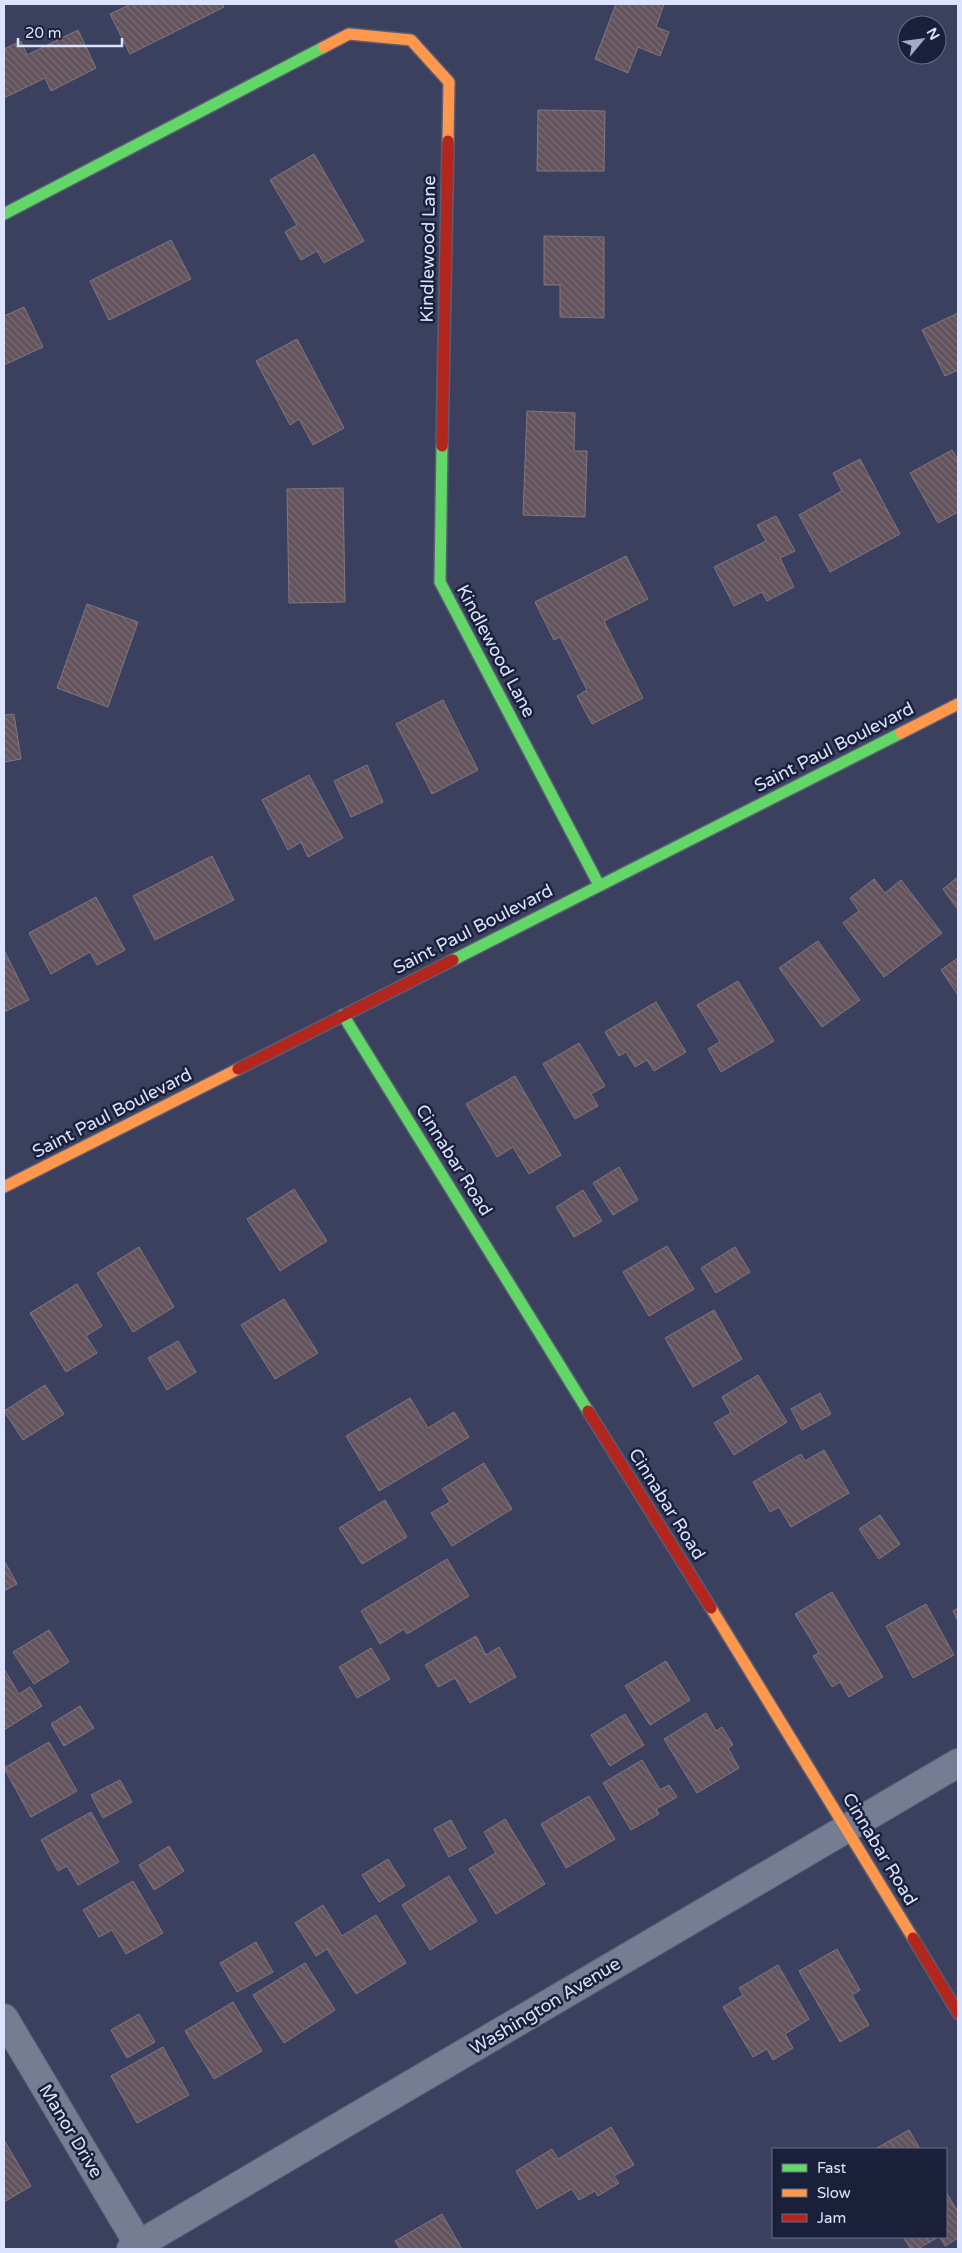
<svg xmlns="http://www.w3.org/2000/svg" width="962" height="2253" viewBox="0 0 962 2253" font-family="'Varela Round',sans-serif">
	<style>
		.building { fill: url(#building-back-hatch); stroke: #827680 }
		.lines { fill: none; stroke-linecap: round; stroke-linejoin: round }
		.street-casing { stroke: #595d76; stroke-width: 30 }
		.fast-casing { stroke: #595d76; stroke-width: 14 }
		.slow-casing { stroke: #595d76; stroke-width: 14 }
		.jam-casing { stroke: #595d76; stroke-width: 14 }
		.street { stroke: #767c92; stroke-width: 28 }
		.fast { stroke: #63d668; stroke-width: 11 }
		.slow { stroke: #ff974d; stroke-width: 11 }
		.jam { stroke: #b3261e; stroke-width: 11 }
		.labels { text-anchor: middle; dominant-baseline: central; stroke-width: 5; stroke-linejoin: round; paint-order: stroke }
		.street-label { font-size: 18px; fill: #dbe3ff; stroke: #1a2039 }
	</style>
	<defs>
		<pattern id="building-back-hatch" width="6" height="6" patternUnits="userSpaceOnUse" patternTransform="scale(1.25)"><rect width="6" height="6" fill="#62535c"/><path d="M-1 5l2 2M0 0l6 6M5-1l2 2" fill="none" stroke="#786c74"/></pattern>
	</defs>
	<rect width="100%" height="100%" fill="#3a405d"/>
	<path class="building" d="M131,4H222L224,7L130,54L110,14Z
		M616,4H664L656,27L669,32L660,56L638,47L628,73L595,59Z
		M78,30L96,68L51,91L45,78L4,98V49L21,41L27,55Z
		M538,110L605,111L604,171H537Z
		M314,154L364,241L324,263L317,251L301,260L285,232L297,225L270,180Z
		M544,236L604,237V318L560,317V285H544Z
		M171,240L191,279L109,320L90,281Z
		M24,307L43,347L4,365V316Z
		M958,313V370L945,376L922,330Z
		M297,339L344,428L313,445L299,419L290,425L256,361Z
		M527,411L575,413L574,451H587L585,517L523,515Z
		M952,450L958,460V512L938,523L910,473Z
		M860,459L900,534L830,572L799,515L842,491L833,473Z
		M343,488L345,602L289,603L287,489Z
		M776,516L795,551L780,558L794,587L767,601L762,592L734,606L714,567L766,541L757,525Z
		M626,556L648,599L604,621L643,698L592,724L577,696L587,690L560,637L554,640L535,602Z
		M87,604L138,622L108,707L57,688Z
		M443,700L478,770L432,794L396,724Z
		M14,714L21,759L4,762V715Z
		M367,765L383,802L351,817L334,781Z
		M309,775L343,838L308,857L301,842L288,850L262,800Z
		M212,856L234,900L155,940L133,896Z
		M958,877V910L943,889Z
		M874,879L885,893L901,880L942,933L884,977L843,923L859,911L850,898Z
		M96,897L125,950L97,965L90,952L51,974L29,933Z
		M818,941L860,1000L822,1027L779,968Z
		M4,950L29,1000L4,1012Z
		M958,958V995L941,970Z
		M738,981L774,1041L721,1072L708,1049L720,1042L697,1005Z
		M656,1002L686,1052L654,1071L647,1060L635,1067L626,1052L619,1056L605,1032Z
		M579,1043L605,1086L591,1094L598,1106L575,1119L543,1064Z
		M515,1076L561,1155L529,1174L513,1147L497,1157L466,1104Z
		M619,1167L638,1200L613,1215L593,1183Z
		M294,1189L327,1241L280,1271L247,1219Z
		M583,1190L602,1221L574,1237L556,1207Z
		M667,1246L694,1289L649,1316L623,1272Z
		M139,1247L174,1307L133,1332L97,1273Z
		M735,1247L750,1272L716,1293L701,1268Z
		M77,1284L102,1326L86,1336L97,1353L66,1372L30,1313Z
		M284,1299L318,1353L275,1379L241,1325Z
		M714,1310L742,1359L693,1387L665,1338Z
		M178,1341L196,1372L167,1390L148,1358Z
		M758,1375L787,1422L734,1455L714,1423L731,1413L722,1397Z
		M45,1385L64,1414L23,1440L4,1411Z
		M820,1393L831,1414L802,1430L791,1409Z
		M410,1398L428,1428L454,1412L469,1437L379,1491L346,1436Z
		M824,1450L849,1493L791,1527L779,1507L770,1512L753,1482L801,1454L805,1461Z
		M484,1463L512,1509L452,1546L431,1513L450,1502L442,1489Z
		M385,1500L407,1537L362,1564L339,1528Z
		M880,1515L900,1544L879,1559L859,1529Z
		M447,1559L469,1596L407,1634L404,1629L380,1644L361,1611Z
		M5,1562L17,1584L4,1591V1563Z
		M832,1592L883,1677L849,1697L840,1682L832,1687L813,1656L819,1653L795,1614Z
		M926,1604L954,1655L913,1678L886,1626Z
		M958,1608V1621L953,1611Z
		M49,1630L69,1662L34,1684L13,1652Z
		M476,1636L486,1655L499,1647L516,1677L470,1703L455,1678L438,1687L425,1665Z
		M371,1648L390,1679L357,1698L339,1667Z
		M666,1661L690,1700L650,1725L625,1686Z
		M4,1669L19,1694L30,1687L42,1706L4,1730Z
		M80,1706L94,1728L64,1746L51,1724Z
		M706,1713L716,1731L722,1727L733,1745L728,1748L739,1768L697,1793L664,1739Z
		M625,1714L644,1745L610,1766L591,1735Z
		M49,1742L77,1791L31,1817L4,1768Z
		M642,1760L660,1790L669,1785L677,1797L656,1809L659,1814L631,1830L603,1783Z
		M120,1780L132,1802L103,1818L91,1795Z
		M589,1796L615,1839L566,1868L541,1824Z
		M91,1812L119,1862L78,1885L67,1866L58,1871L41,1840Z
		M505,1819L545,1884L496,1914L469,1869L496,1853L484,1832Z
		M451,1820L466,1848L449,1857L434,1829Z
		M169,1846L184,1871L154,1890L139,1865Z
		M388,1859L405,1886L379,1902L362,1875Z
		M449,1876L477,1921L430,1950L402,1905Z
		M133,1881L163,1933L126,1954L112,1930L99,1937L83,1910Z
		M323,1905L342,1936L376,1915L406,1963L356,1994L327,1949L316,1956L295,1923Z
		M256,1942L273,1972L237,1992L220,1963Z
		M837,1949L860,1990L852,1995L869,2025L840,2042L799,1971Z
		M305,1963L335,2010L284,2043L253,1995Z
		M778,1965L809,2019L785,2034L793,2048L773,2060L767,2049L753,2057L723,2007L743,1995L739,1988Z
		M233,2002L262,2051L214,2079L185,2031Z
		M139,2014L155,2042L127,2058L111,2030Z
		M163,2047L189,2095L137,2123L111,2076Z
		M611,2127L634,2165L614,2176L619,2183L598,2196L595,2191L579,2200L572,2189L537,2209L516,2171L552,2149L558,2159Z
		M909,2130L920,2149H875Z
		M4,2140L31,2186L4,2202Z
		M946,2192L958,2212V2238L945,2246L940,2237H946Z
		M442,2214L462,2249H400L395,2241Z
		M903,2237H938L918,2249H911Z"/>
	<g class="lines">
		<defs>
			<path id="street" d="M4,2018L139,2245
				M131,2249L958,1763"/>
			<path id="fast" d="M4,214L324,47
				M442,446L440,582L599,885
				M453,960L901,733
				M343,1015L588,1411"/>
			<path id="slow" d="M324,47L349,34L411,40L449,82L448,141
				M901,733L958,704
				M4,1187L238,1069
				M711,1608L913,1938"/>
			<path id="jam" d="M442,446L448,141
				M238,1069L453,960
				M588,1411L711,1608
				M913,1938L958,2013"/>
		</defs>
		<use href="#street" class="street-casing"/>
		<use href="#fast" class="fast-casing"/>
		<use href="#slow" class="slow-casing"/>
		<use href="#jam" class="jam-casing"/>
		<use href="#street" class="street"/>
		<use href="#fast" class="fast"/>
		<use href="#slow" class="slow"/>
		<use href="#jam" class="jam"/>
	</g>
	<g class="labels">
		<g class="street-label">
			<text transform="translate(428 249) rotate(-89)">Kindlewood Lane</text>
			<text transform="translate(496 651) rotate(62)">Kindlewood Lane</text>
			<text transform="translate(834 747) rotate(-27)">Saint Paul Boulevard</text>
			<text transform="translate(473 929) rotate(-27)">Saint Paul Boulevard</text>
			<text transform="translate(112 1113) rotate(-27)">Saint Paul Boulevard</text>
			<text transform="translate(454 1160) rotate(58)">Cinnabar Road</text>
			<text transform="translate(667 1504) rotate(58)">Cinnabar Road</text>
			<text transform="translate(880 1849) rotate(59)">Cinnabar Road</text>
			<text transform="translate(545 2006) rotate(-31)">Washington Avenue</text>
			<text transform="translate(71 2131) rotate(59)">Manor Drive</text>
		</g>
	</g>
	<rect width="962" height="2253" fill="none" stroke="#dbe3ff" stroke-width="10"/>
	<rect x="772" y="2148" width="175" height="90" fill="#1a2039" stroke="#676e88"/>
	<rect x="782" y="2164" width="25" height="8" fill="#63d668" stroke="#676e88"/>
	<text x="817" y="2173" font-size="15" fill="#dbe3ff">Fast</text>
	<rect x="782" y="2189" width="25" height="8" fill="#ff974d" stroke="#676e88"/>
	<text x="817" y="2198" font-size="15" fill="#dbe3ff">Slow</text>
	<rect x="782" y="2214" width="25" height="8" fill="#b3261e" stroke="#676e88"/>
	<text x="817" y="2223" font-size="15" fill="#dbe3ff">Jam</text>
	<g transform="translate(922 40) rotate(61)"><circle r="24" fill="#1a2039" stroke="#676e88"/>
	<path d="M0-4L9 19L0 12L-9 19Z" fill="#a3aac6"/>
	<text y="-8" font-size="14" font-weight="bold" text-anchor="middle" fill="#dbe3ff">N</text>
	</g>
	<path d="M18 38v8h104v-8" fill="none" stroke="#dbe3ff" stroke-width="2.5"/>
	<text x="25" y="38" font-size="15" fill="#dbe3ff" stroke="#1a2039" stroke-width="4" paint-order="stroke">20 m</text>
</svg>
